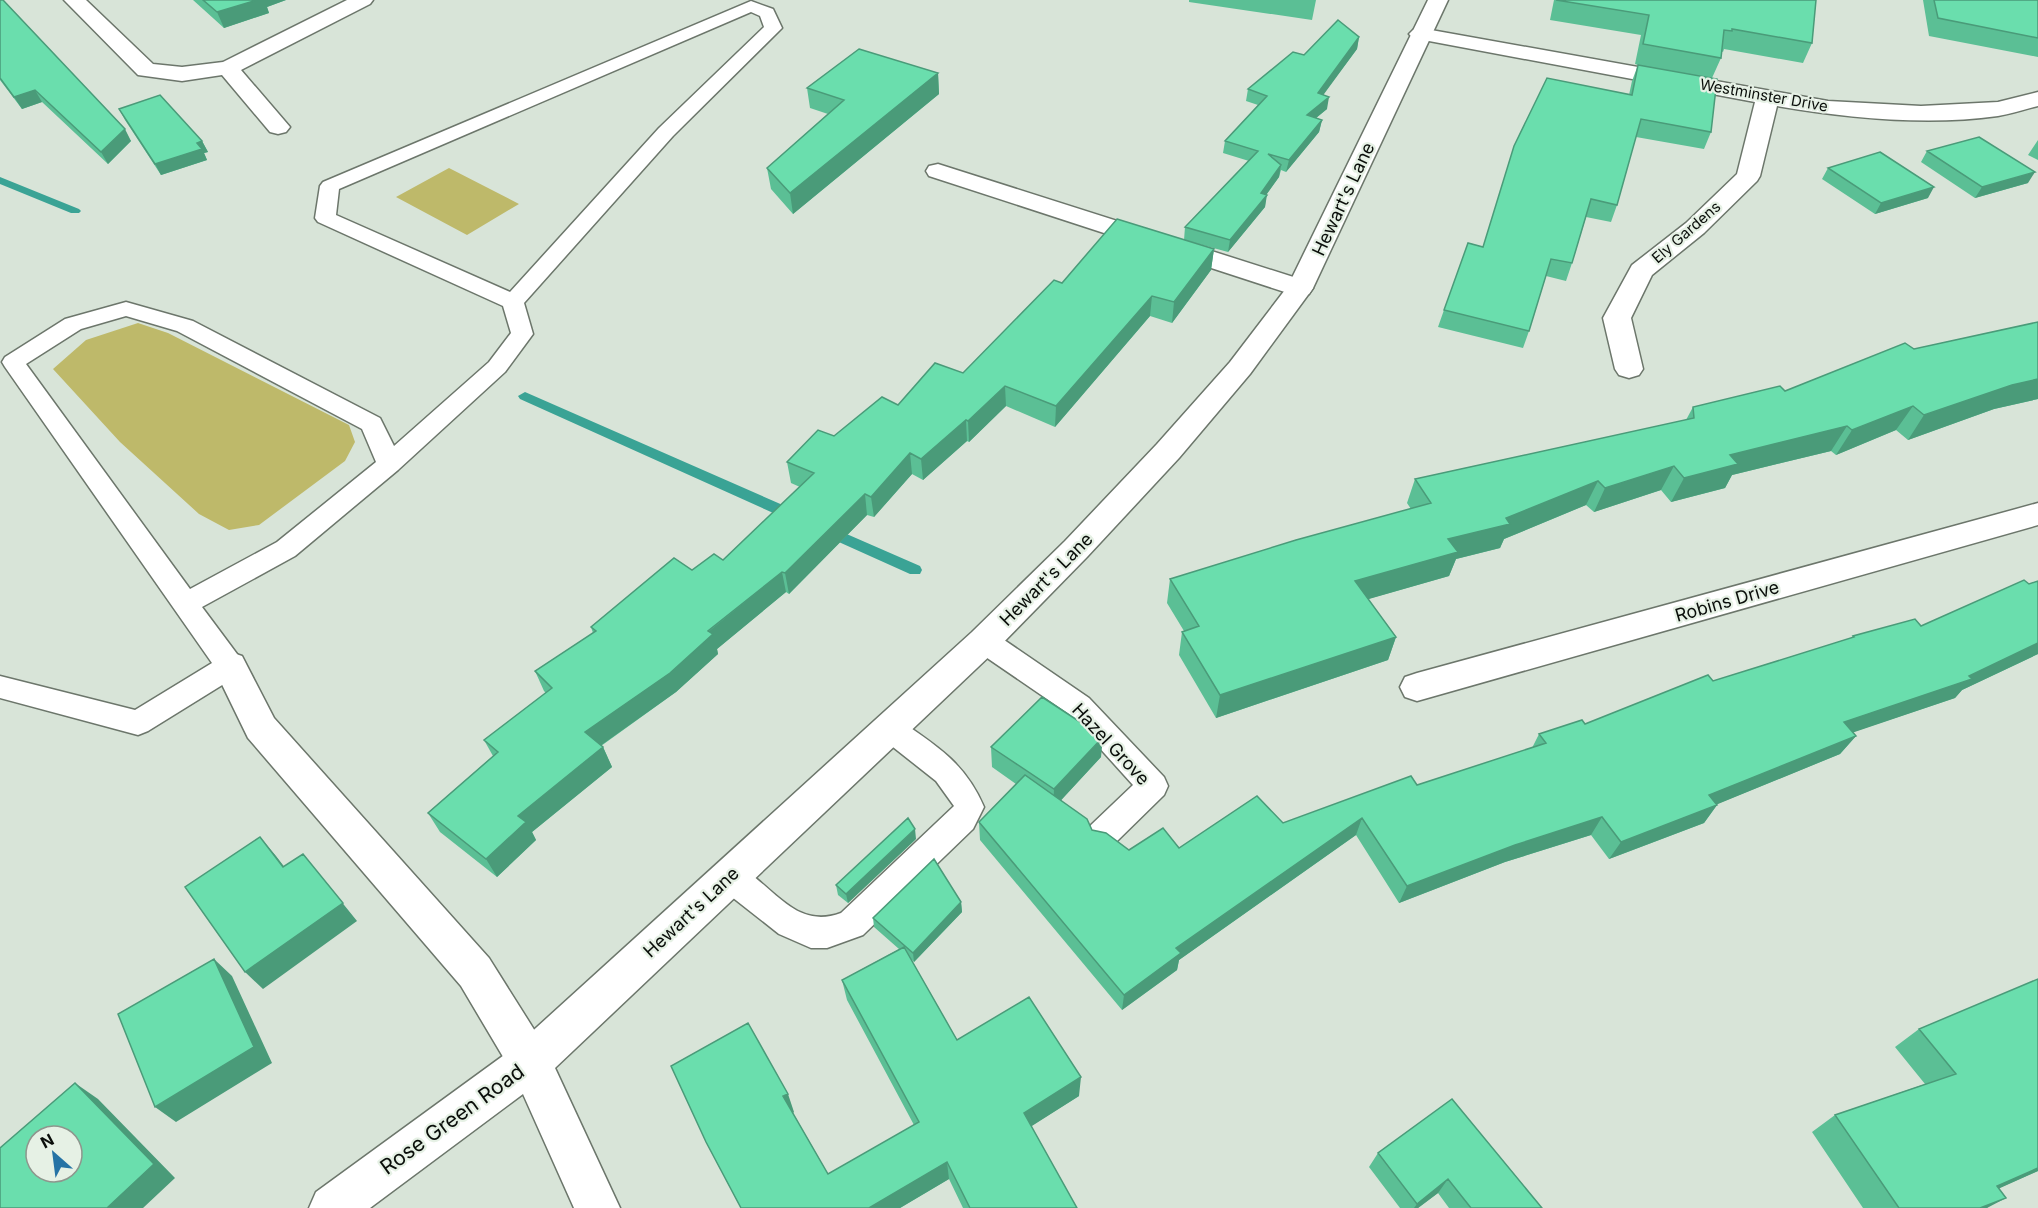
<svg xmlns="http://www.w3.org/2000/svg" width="2038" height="1208" viewBox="0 0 2038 1208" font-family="Inter,sans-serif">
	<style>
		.green { fill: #beb96a }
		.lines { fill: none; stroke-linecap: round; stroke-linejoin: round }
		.stream { fill: #3aa395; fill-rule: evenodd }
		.service-casing { stroke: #6c766b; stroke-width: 3 }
		.minor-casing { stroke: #6c766b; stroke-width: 3 }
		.tertiary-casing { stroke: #6c766b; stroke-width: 3 }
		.service { fill: #fff; fill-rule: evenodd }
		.minor { fill: #fff; fill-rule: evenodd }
		.tertiary { fill: #fff; fill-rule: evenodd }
		.wall { fill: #5bbf95 }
		.shaded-wall { fill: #4a9b79 }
		.building { fill: #6adead; stroke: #4a9b79; stroke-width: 1.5; fill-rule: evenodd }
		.labels { text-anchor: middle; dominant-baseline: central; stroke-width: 4.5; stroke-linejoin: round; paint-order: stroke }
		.far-street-label { font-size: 15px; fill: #0a0e0a; stroke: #e6f1e5 }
		.street-label { font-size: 18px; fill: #0a0e0a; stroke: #e6f1e5 }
		.near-street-label { font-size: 21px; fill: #0a0e0a; stroke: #e6f1e5 }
	</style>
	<rect width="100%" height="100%" fill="#d8e4d8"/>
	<path class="green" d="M449,168L519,204L467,235L396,197Z
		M138,323L168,333L349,425L355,442L345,461L259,525L229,530L199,514L120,442L53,369L86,340Z"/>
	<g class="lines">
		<path class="stream" d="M0,177L79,209L81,211L79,213H71L0,184Z
			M525,392L801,513L803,517L796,522L791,521L520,399L518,396Z
			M826,525L920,566L922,570L920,574H910L821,534L819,530Z"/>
		<defs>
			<path id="service" d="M751,1L773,9L782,28L673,136L524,303L533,334L505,372L398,470L295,556L202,607L240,658L244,666L240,674L148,731L138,735L0,698V676L135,710L212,663L5,367L2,362L5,357L65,319L126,302L193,321L380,418L394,446L489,362L511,333L503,306L318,222L315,218L320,186L323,182ZM751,12L760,16L764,27L659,128L510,292L336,215L339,189ZM126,316L177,331L362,429L376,462L277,542L190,589L26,364L81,329Z
				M984,630L994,633L1089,698L1164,777L1168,786L1164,795L1113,845L1102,849L1091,845L1087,835L1091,825L1133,785L1069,714L974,649L970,641L974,633Z
				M889,716L899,720C937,746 965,763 984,807L973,829L863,935L827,948H811L779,934L718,886L713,876L718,866L729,862C770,877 791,932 841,913L954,806L936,781L879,736L874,728L879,720Z"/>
			<path id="minor" d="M64,0H86L153,64L182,67L223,62L347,0H373L370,4L241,70L290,127L286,132L278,134L270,132L222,75L182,81L138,75Z
				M1420,28L1828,101L1921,106L1998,102L2038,92V106C2025,109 2011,114 1998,116C1927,126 1847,118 1777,106L1760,176L1757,181L1704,233L1652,275L1631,318L1643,369L1639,375L1629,378L1619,375L1615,369L1603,318L1632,265L1686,223L1737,174L1755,102L1413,38L1409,34L1413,30Z
				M938,164L1309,282L1313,288L1309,294L1300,296L1291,294L929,176L926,171L929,166Z
				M2038,503V525L1417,701L1405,697L1400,687L1405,677L1417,673Z
				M230,652L242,656L274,718L489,958L545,1047L551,1062L545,1077L530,1083L515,1077L461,986L248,738L213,666L218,656Z"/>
			<path id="tertiary" d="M1428,0H1448L1313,288L1250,374L1179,458L1087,557L996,650L555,1068L620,1208H574L523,1094L370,1208H309L316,1192L515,1047L972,632L1065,541L1157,444L1230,362L1288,286Z"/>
		</defs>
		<use href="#service" class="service-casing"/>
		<use href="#minor" class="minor-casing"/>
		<use href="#tertiary" class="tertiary-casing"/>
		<use href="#service" class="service"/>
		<use href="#minor" class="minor"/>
		<use href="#tertiary" class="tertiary"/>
	</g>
	<path class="wall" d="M0,0L131,141L108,164L42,102L22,109L0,80Z
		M193,0H286L267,7L269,13L224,28Z
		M1189,0H1316L1312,20L1189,2Z
		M1554,0H1816L1812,43L1803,63L1724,49L1723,52L1721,51V58L1712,78L1711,132L1704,149L1636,137L1617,205L1611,222L1586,217L1572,263L1566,281L1546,276L1529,331L1523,348L1438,327L1444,310L1483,247L1629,95L1632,81L1638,65L1635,64L1641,35L1550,20Z
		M1923,0H2038V57L1929,36Z
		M1359,37L1357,49L1323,94L1327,109L1316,118L1322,120L1319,132L1286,172L1281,170L1279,177L1266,195L1265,207L1228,252L1184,240L1185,227L1249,161L1223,153L1225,141L1258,105L1246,101L1248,89L1304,55Z
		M938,73L939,94L793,214L771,189L767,168L828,114L810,108L807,88Z
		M119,109L202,141L208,152L204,153L207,160L161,175L125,120Z
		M2038,140V160L2028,155Z
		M1927,151L2028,183L1975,198L1921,162Z
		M1828,168L1928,198L1875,214L1822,179Z
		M1214,249L1211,270L1172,323L1150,316L1055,427L1006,406L969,442L967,441L923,480L912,474L874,517L867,515L789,594L786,592L717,649L718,654L676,692L601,746L603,747L612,767L532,832L536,840L497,877L440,832L428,813L493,756L484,740L546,693L544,691L535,671L593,633L591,627L692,570L723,560L800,487L791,483L787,462L834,436L963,373L1062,283Z
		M2038,322V399L1994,409L1908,440L1896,430L1836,455L1831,451L1732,475L1725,488L1671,502L1661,490L1594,512L1586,505L1504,539L1500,548L1456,559L1449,576L1368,599L1396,637L1388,660L1216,718L1179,655L1182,632L1184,631L1167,603L1170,579L1411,509L1407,503L1415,479L1686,420L1693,407L1785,391L1914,349Z
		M2038,581V654L1962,690L1955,698L1853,732L1856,736L1840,754L1717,804V805L1704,823L1609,859L1591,835L1505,862L1399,903L1356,835L1179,960L1177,970L1122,1010L980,840L979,822L1016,784L992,767L991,747L1101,757L1061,800L1092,830L1129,850L1179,848L1283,823L1417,785L1532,748L1539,734L1585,724L1713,681L1851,638L1853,636L1921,626L2029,584Z
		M916,839L848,903L838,895L836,885Z
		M961,902L962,912L914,962L911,959L957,1040L1079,1096L1031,1126L1077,1208H963L949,1179L900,1208H741L706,1142L794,1112L793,1113L828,1174L914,1125L847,1000L842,980L899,949L874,927L873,918Z
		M1919,1029L2038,1171L1999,1188L1987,1208H1863L1812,1132L1835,1115L1925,1084L1895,1047Z
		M1378,1153L1542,1208H1449L1438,1193L1418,1208H1400L1369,1167Z"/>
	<path class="shaded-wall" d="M257,0H286L267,7L269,13L224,28L217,12Z
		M1359,37L1357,49L1316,105L1318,93Z
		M938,73L939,94L793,214L790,193Z
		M35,90L42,102L22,109L14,97Z
		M1329,97L1327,109L1305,127L1307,115Z
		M1322,120L1319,132L1286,172L1289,160Z
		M125,129L131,141L108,164L101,152Z
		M202,141L208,152L204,153L207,160L161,175L155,164L197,143Z
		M1281,165L1279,177L1264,198L1267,195L1265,207L1228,252L1230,240L1261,193Z
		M2035,172L2028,183L1975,198L1982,187Z
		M1934,187L1928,198L1875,214L1881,203Z
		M1214,249L1211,270L1172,323L1174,302Z
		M1152,296L1150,316L1055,427L1056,406Z
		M2038,379V399L1994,409L1908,440L1924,415L2012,385Z
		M1005,386L1006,406L969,442L968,421Z
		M1913,406L1896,430L1836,455L1852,430Z
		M966,420L967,441L923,480L921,459Z
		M1847,426L1831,451L1732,475L1725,488L1671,502L1684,478L1730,455Z
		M910,453L912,474L874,517L871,497Z
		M1674,466L1661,490L1594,512L1605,488Z
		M1598,481L1586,505L1504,539L1500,548L1456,559L1449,576L1348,605L1355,581L1448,539L1506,518Z
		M865,494L867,515L789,594L785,573Z
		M782,572L786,592L717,649L718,654L676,692L593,751L585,732Z
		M1396,637L1388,660L1216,718L1220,695Z
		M2038,643V654L1962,690L1955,698L1828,741L1844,722L1969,676Z
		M1856,736L1840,754L1696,813L1709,795Z
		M1103,737L1101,757L1053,809L1054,789Z
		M603,747L612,767L532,832L536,840L497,877L486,859L518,816Z
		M1717,805L1704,823L1609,859L1621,842Z
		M1602,817L1591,835L1505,862L1399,903L1407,886L1515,845Z
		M1362,818L1356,835L1179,960L1177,970L1122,1010L1124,995L1176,948Z
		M915,829L916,839L848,903L846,894Z
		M260,837L276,856L299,886L283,867Z
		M303,854L357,921L263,989L245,972Z
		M961,902L962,912L914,962L913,953Z
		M214,959L232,976L272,1063L176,1122L155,1107Z
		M1081,1077L1079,1096L1024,1131V1113Z
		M75,1083L98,1099L175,1178L143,1208H107Z
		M788,1094L794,1112L790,1115L783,1096Z
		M947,1162L949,1179L900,1208H869Z
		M2038,1168V1171L1969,1202L1997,1186Z
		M1448,1179L1438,1193L1418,1208H1414L1417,1204Z
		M2006,1198L1987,1208H1980Z"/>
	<path class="building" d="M0,0H3L125,129L101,152L35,90L14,97L0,78Z
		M203,0H257L217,12Z
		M1556,0H1816L1812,43L1732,29V31L1724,30L1721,58L1643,44L1649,15Z
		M1934,0H2038V38L1938,18Z
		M1338,20L1359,37L1318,93L1329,97L1307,115L1322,120L1289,160L1268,154L1281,165L1261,193L1267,195L1230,240L1185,227L1258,151L1225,141L1267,96L1248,89L1293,52L1304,55Z
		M859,49L938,73L790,193L767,168L844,100L807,88Z
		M1638,65L1717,79L1711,132L1641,119L1617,205L1591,199L1572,263L1551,259L1529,331L1444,310L1468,243L1483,247L1514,146L1547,78L1632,95Z
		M160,95L202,141L197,143L202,149L155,164L119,109Z
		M1979,137L2035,172L1982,187L1927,151Z
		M1880,152L1934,187L1881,203L1828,168Z
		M1117,219L1214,249L1174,302L1152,296L1056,406L1005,386L968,421L966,420L921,459L910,453L871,497L865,494L785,573L782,572L708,631L713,634L670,673L585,732L603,747L518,816L526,822L486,859L428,813L498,752L484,740L552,688L535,671L596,631L591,627L674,558L692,570L714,554L723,560L814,473L787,462L818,430L834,436L882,397L898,405L935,363L963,373L1054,280L1062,283Z
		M2038,322V379L2012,385L1924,415L1913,406L1852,430L1847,426L1730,455L1738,464L1684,478L1674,466L1605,488L1598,481L1506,518L1510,524L1448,539L1458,552L1355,581L1396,637L1220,695L1182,632L1199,626L1170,579L1296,540L1431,503L1415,479L1694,418L1693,407L1780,386L1785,391L1905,343L1914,349Z
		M2024,580L2029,584L2038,581V643L1969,676L1972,679L1844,722L1856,736L1709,795L1717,805L1621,842L1602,817L1515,845L1407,886L1362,818L1176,948L1181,953L1124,995L979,822L1025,775L1087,819L1092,830L1106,833L1129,850L1163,828L1179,848L1257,796L1283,823L1411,776L1417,785L1546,743L1539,734L1582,720L1585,724L1708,675L1713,681L1854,637L1853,636L1915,619L1921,626Z
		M1042,697L1103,737L1054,789L991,747Z
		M908,818L915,829L846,894L836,885Z
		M260,837L283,867L303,854L343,903L245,972L185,887Z
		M934,859L961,902L913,953L873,918Z
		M904,947L957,1040L1029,997L1081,1077L1024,1113L1077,1208H970L947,1162L869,1208H741L706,1142L671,1066L748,1023L788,1094L783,1096L828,1174L919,1122L842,980Z
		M214,959L254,1047L155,1107L118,1014Z
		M2038,979V1168L1997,1186L2006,1198L1980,1208H1899L1835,1115L1956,1074L1919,1029Z
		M75,1083L154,1164L107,1208H0V1148ZM36,1136H72V1172H36Z
		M1452,1099L1542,1208H1471L1448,1179L1417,1204L1378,1153Z"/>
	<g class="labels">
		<g class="far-street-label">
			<text transform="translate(1764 95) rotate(10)">Westminster Drive</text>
			<text transform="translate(1686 232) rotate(-41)">Ely Gardens</text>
		</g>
		<g class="street-label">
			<text transform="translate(1343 199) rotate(-65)">Hewart's Lane</text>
			<text transform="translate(1046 579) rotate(-45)">Hewart's Lane</text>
			<text transform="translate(1727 601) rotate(-16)">Robins Drive</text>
			<text transform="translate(1111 744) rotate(47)">Hazel Grove</text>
			<text transform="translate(691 912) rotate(-43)">Hewart's Lane</text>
		</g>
		<g class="near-street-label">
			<text transform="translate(452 1119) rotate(-36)">Rose Green Road</text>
		</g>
	</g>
	<g transform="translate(54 1154) rotate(332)"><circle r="28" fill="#e6f1e5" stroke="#8e968d" stroke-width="1.5"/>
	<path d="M0-4.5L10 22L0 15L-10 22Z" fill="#2573a5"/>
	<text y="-9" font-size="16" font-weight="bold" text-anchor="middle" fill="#0a0e0a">N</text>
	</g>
</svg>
